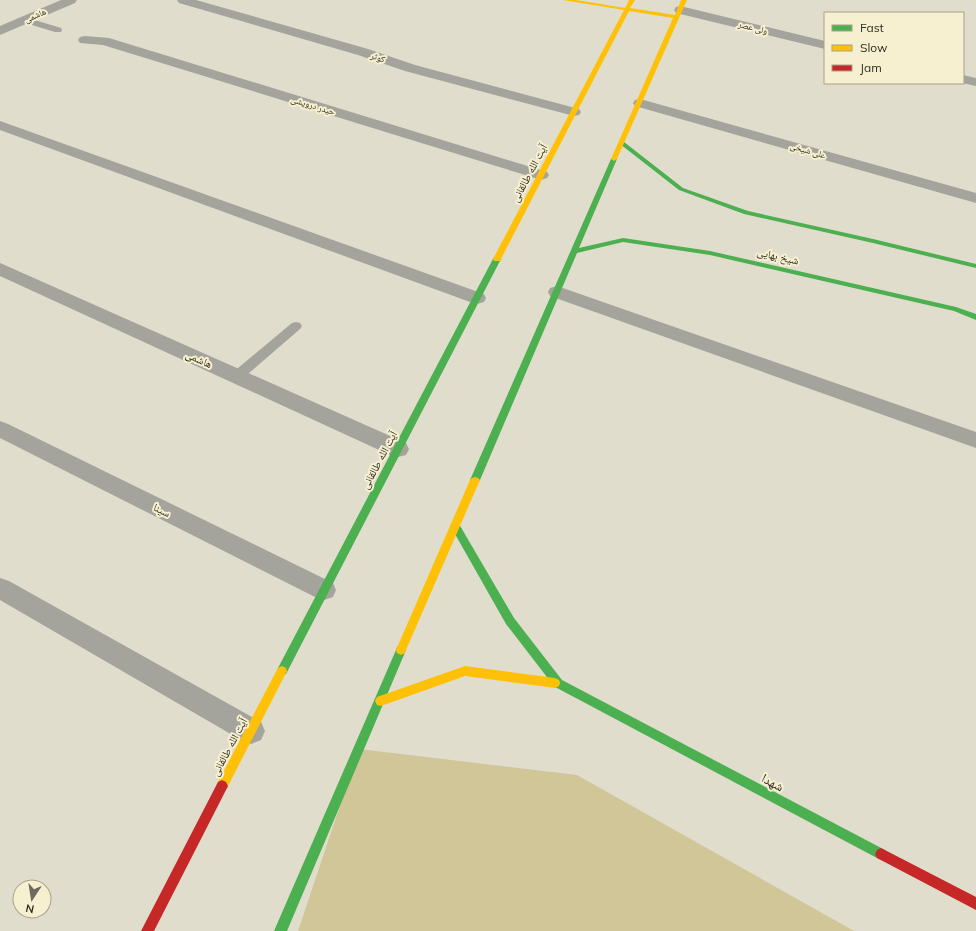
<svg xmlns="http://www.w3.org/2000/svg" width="976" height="931" viewBox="0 0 976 931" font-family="Mulish,'Noto Naskh Arabic',sans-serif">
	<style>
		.green { fill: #d0c698 }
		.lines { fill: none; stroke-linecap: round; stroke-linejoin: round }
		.lane { fill: #a4a39c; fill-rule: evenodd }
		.street { fill: #a4a39c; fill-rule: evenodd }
		.fast { fill: #4caf50; fill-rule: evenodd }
		.slow { fill: #ffc107; fill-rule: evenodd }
		.jam { fill: #c62828; fill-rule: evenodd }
		.labels { text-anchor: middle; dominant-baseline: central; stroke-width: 4; stroke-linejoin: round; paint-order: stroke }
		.far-street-label { font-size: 9px; fill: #2f2d21; stroke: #f6f0d1 }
		.street-label { font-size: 11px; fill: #2f2d21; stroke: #f6f0d1 }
		.near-street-label { font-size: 13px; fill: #2f2d21; stroke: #f6f0d1 }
	</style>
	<rect width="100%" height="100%" fill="#e0ddcd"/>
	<path class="green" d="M359,749L577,775L854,931H298Z"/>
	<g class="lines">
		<path class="lane" d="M22,18H28L61,28L62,30L61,32H55L22,22Z
			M296,322L300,323L302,326L300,329L242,379L237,380L232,379L231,376L232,373L292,323Z"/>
		<path class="street" d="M61,0H77L75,3L0,35V26Z
			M177,0H196L368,49L415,65L579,109L581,112L579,115L574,116L405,71L358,55L179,3Z
			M680,6L825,41V49L676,13L674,10L676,7Z
			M85,36L109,38L547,172L549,175L547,178L541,180L535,178L103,45L80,43L78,40L80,37Z
			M963,75L976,78V86L962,83Z
			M640,99L976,193V203L635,106L633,103L635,100Z
			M0,121L484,294L486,298L484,302L477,304L470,302L0,130Z
			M0,263L406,443L409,449L406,455L398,457L390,455L0,276Z
			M557,286L976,432V448L550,296L548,292L550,288Z
			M0,421L8,424L333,583L336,590L333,597L324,600L315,597L0,438Z
			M0,578L9,581L261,722L265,731L261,740L251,744L241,740L0,600Z"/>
		<path class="fast" d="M620,142H624L683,188L748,211L873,239L976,264V268L873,243L744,214L679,190L620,144Z
			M614,157L617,159L579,248L623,238L710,251L956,307L976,314V320L954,311L710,255L623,242L577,253L480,480L478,482H472L470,480L611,159Z
			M494,257H500L501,259L286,674L282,676L278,674L277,671L278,668Z
			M456,523L459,524L514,618L562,680L885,850L887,854L885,858L881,860L877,858L557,688L551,686L550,681L506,624L451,527L453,524Z
			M401,645L405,647L406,650L287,931H274L396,650L397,647Z"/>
		<path class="slow" d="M563,0H576L625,8L629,0H635L630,8L675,15L681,0H687L617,159L614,161L611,159L673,18L629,11L501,259L500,261H494L493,259L624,10Z
			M475,477L478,478L480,480L406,650L405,653L401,655L397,653L396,650L470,480L472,478Z
			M282,666L286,668L287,671L226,790L222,792L218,790L216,786L218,782L278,668Z
			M465,666L555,678L559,680L560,683L559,686L555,688L465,676L381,706L377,705L375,701L377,697Z"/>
		<path class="jam" d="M222,780L226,782L228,786L226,790L154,931H141L218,782Z
			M881,848L976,897V910L877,858L875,854L877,850Z"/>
	</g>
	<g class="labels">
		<g class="far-street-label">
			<text transform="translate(35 15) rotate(-23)">هاشمی</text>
			<text transform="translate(753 27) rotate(14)">ولی عصر</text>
			<text transform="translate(378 57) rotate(19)">کوثر</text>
			<text transform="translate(313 105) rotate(17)">حیدر درویشی</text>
			<text transform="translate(808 150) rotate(16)">علی شیخی</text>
		</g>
		<g class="street-label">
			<text transform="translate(529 173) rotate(-62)">آیت الله طالقانی</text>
			<text transform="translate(778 256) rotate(13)">شیخ بهایی</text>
			<text transform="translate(199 359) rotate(24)">هاشمی</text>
			<text transform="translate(379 460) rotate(-62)">آیت الله طالقانی</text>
			<text transform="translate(162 510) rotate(26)">سینا</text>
			<text transform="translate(229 747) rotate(-62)">آیت الله طالقانی</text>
		</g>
		<g class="near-street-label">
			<text transform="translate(773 782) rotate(28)">شهدا</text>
		</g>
	</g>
	<rect x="824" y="12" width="140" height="72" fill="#f6f0d1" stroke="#a6a28b"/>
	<rect x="832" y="25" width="20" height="6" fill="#4caf50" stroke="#a6a28b"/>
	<text x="860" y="32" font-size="12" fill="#2f2d21">Fast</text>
	<rect x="832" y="45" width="20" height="6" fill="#ffc107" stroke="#a6a28b"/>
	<text x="860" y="52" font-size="12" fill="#2f2d21">Slow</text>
	<rect x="832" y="65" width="20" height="6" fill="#c62828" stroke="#a6a28b"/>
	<text x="860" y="72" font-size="12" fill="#2f2d21">Jam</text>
	<g transform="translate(32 899) rotate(192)"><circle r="19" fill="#f6f0d1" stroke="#a6a28b"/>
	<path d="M0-3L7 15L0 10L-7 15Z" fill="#6d6b5d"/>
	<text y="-6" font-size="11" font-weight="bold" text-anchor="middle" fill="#2f2d21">N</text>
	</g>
</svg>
